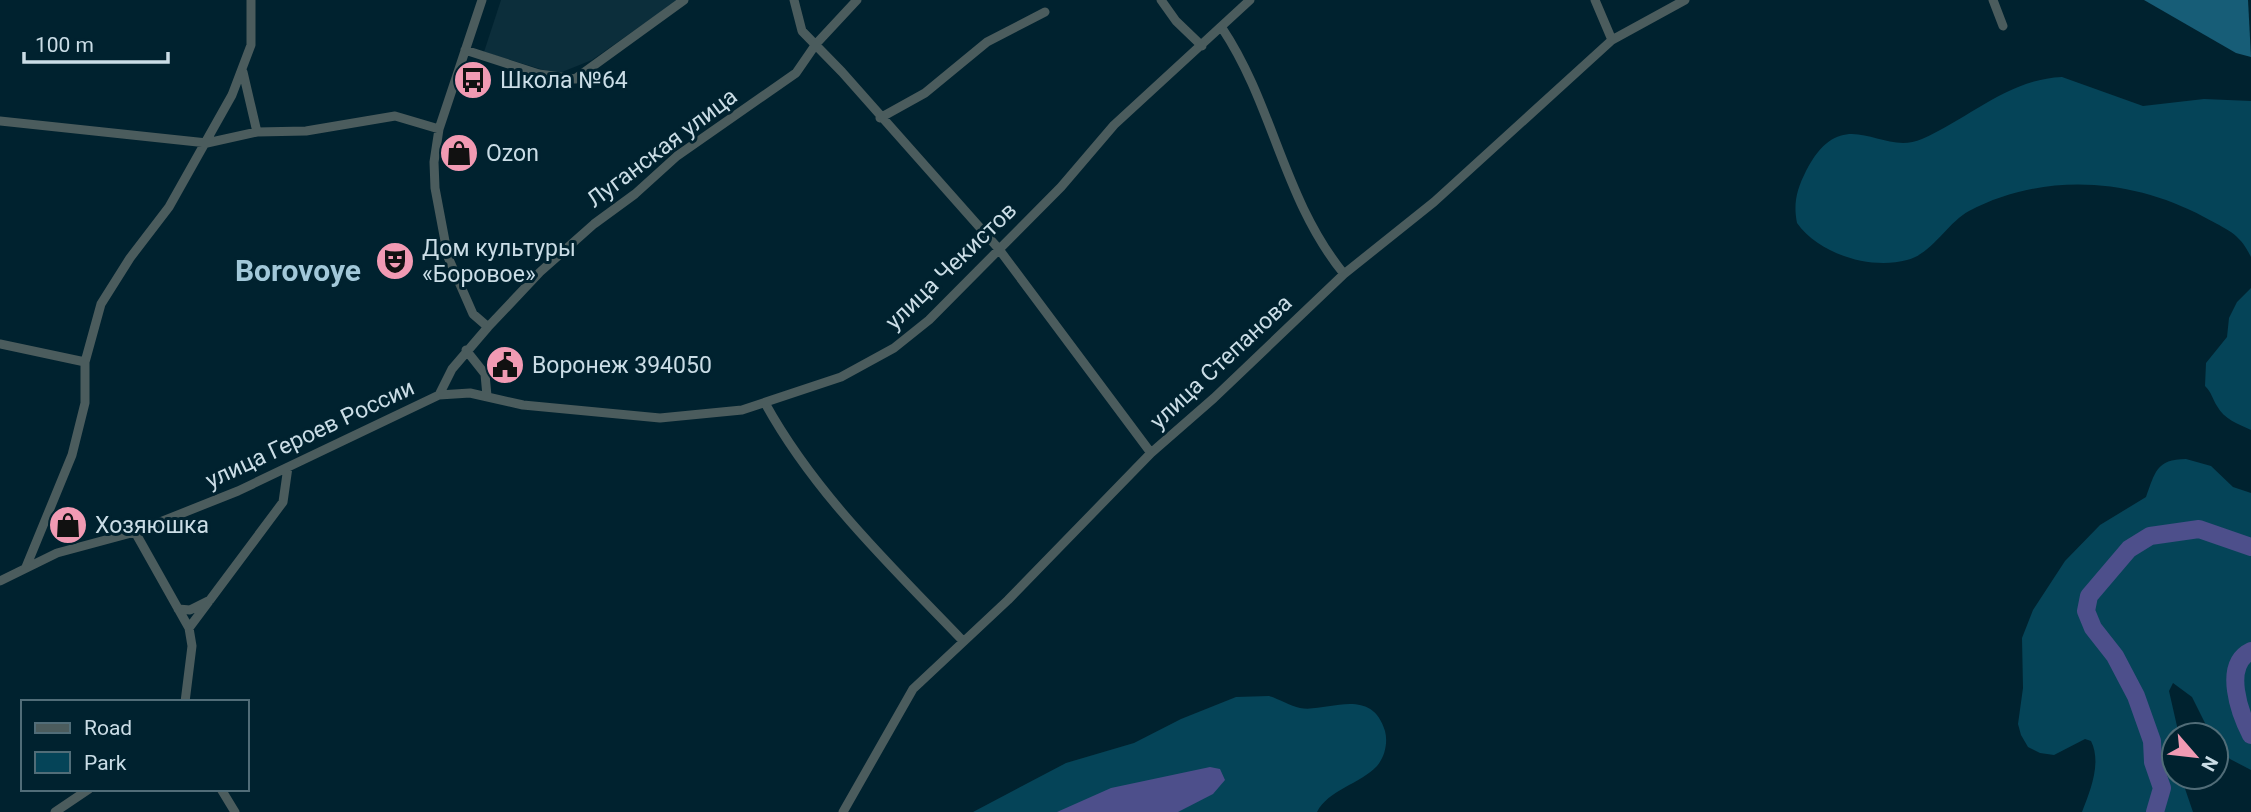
<svg xmlns="http://www.w3.org/2000/svg" width="2251" height="812" viewBox="0 0 2251 812" font-family="Roboto,sans-serif">
	<style>
		.built { fill: #0c2e3b }
		.green { fill: #054458 }
		.forest { fill: #175d77 }
		.water { fill: #4d4f8b }
		.lines { fill: none; stroke-linecap: round; stroke-linejoin: round }
		.river { stroke: #4d4f8b; stroke-width: 18 }
		.street { stroke: #4b5c5d; stroke-width: 9 }
		.labels { text-anchor: middle; dominant-baseline: central; stroke-width: 6; stroke-linejoin: round; paint-order: stroke }
		.poi-label { font-size: 23px; fill: #cadde6; stroke: #00222f; text-anchor: start }
		.street-label { font-size: 23px; fill: #cadde6; stroke: #00222f }
		.district-label { font-size: 30px; font-weight: bold; fill: #a2c8d9; stroke: #00222f }
	</style>
	<rect width="100%" height="100%" fill="#00222f"/>
	<path class="built" d="M501,0H678L592,60L557,74L484,52Z"/>
	<path class="green" d="M2062,77L2143,106L2204,99L2251,101V257C2239,232 2227,230 2204,217C2131,178 2044,172 1969,211C1947,223 1932,254 1907,260C1870,270 1819,254 1797,223C1793,203 1797,189 1806,171C1844,99 1880,158 1922,139C1970,118 2009,79 2062,77Z
		M2251,288V430C2238,424 2224,419 2217,406C2212,398 2212,393 2205,386L2206,363L2227,337L2229,318L2237,302Z
		M2186,459L2211,466L2233,487L2251,493V770L2230,759L2216,746V735H2211L2192,697L2173,683L2169,691L2179,735H2174V777H2181L2193,812H2082C2090,791 2102,763 2091,741L2085,739L2054,755L2040,753L2028,747L2021,735L2018,724L2023,688L2022,638L2033,610L2065,561L2100,525L2146,497C2155,473 2156,459 2186,459Z
		M1269,696C1279,699 1290,706 1300,708C1327,713 1371,685 1385,731C1388,742 1385,757 1377,766C1360,784 1328,790 1317,812H973L1066,763L1134,743L1181,719L1236,697Z"/>
	<path class="forest" d="M2144,0H2248L2251,57L2236,53Z"/>
	<path class="water" d="M1210,767L1220,769L1225,780L1213,794L1178,812H1057L1111,788Z"/>
	<g class="lines">
		<path class="river" d="M2251,651C2222,665 2240,714 2251,735
			M2155,812L2162,788L2153,762L2152,741L2136,696L2115,656L2093,628L2086,611L2089,596L2129,549L2150,536L2199,529L2251,547"/>
		<path class="street" d="M794,0L802,31L842,72L998,248L1151,453
			M1161,0L1176,21L1202,46
			M1595,0L1612,40
			M1993,0L2003,26
			M1222,28C1274,106 1283,199 1344,274
			M465,50L539,74L575,79L684,0
			M243,72L257,132
			M880,118L925,93L987,42L1045,12
			M0,121L207,143L257,132L306,131L395,116L439,129
			M488,327L540,272L594,224L635,194L677,156L796,73L816,44L857,0
			M0,344L85,362
			M466,350L485,374L487,396
			M439,395L470,393L523,405L660,418L742,410L841,377L894,348L929,320L1061,187L1114,125L1250,0
			M765,403C815,494 892,567 963,641
			M135,532L189,628L283,502L288,467
			M26,567L72,455L85,403V362L101,304L130,258L169,207L232,95L251,45V0
			M0,581L57,553L135,532L238,491L439,395L452,369L488,327L473,314L448,257L435,188L434,162L439,129L482,0
			M178,609L190,610L210,600
			M185,702L192,646L189,628
			M221,789L235,812
			M55,812L89,789
			M843,812L913,689L1008,600L1151,453L1214,398L1344,274L1434,202L1612,40L1685,0"/>
	</g>
	<defs>
		<symbol id="bus-disc" viewBox="-11 -11 22 22"><circle r="9.5" fill="#f19ab3" stroke="#00222f"/><path d="M-5-6H5V4H4V6H2V4H-2V6H-4V4H-5ZM-3.5-4V0h7V-4ZM-3.5 1.2v1.5H-2V1.2ZM2 1.2v1.5H3.5V1.2Z" fill="#111"/></symbol>
		<symbol id="shop-disc" viewBox="-11 -11 22 22"><circle r="9.5" fill="#f19ab3" stroke="#00222f"/><path d="M-5-2.5h2.3a2.7 3.5 0 0 1 5.4 0H5L5.5 6h-11ZM-1.5-2.5h3a1.5 2.3 0 0 0-3 0Z" fill="#111"/></symbol>
		<symbol id="theatre-disc" viewBox="-11 -11 22 22"><circle r="9.5" fill="#f19ab3" stroke="#00222f"/><path d="M-5-5.5Q0-4 5-5.5V0Q5 5 0 6Q-5 5-5 0ZM-3.3-2.5H-1v1.5H-3.3ZM1-2.5H3.3v1.5H1ZM-2.8 1Q0 5.5 2.8 1Z" fill="#111"/></symbol>
		<symbol id="civic-disc" viewBox="-11 -11 22 22"><circle r="9.5" fill="#f19ab3" stroke="#00222f"/><path d="M-.6-6.5H3V-4.5H.6V-3L4-1V1h2V6H-6V1h2V-1L-.6-3ZM-1.2 2.5V6h2.4V2.5Z" fill="#111"/></symbol>
	</defs>
	<g fill-rule="evenodd">
		<use href="#bus-disc" x="451" y="58" width="44" height="44"/>
		<use href="#shop-disc" x="437" y="131" width="44" height="44"/>
		<use href="#theatre-disc" x="373" y="239" width="44" height="44"/>
		<use href="#civic-disc" x="483" y="343" width="44" height="44"/>
		<use href="#shop-disc" x="46" y="503" width="44" height="44"/>
	</g>
	<g class="labels">
		<g class="poi-label">
			<text x="500" y="80">Школа №64</text>
			<text x="486" y="153">Ozon</text>
			<text x="422" y="248">Дом культуры<tspan x="422" dy="26">«Боровое»</tspan></text>
			<text x="532" y="365">Воронеж 394050</text>
			<text x="95" y="525">Хозяюшка</text>
		</g>
		<g class="street-label">
			<text transform="translate(662 148) rotate(-37)">Луганская улица</text>
			<text transform="translate(951 266) rotate(-44)">улица Чекистов</text>
			<text transform="translate(1221 362) rotate(-43)">улица Степанова</text>
			<text transform="translate(310 434) rotate(-25)">улица Героев России</text>
		</g>
		<g class="district-label">
			<text x="298" y="270">Borovoye</text>
		</g>
	</g>
	<rect x="21" y="700" width="228" height="91" fill="#00222f" stroke="#516d78" stroke-width="2"/>
	<rect x="35" y="723" width="35" height="10" fill="#4b5c5d" stroke="#516d78" stroke-width="2"/>
	<text x="84" y="735" font-size="21" fill="#cadde6">Road</text>
	<rect x="35" y="752" width="35" height="21" fill="#054458" stroke="#516d78" stroke-width="2"/>
	<text x="84" y="770" font-size="21" fill="#cadde6">Park</text>
	<g transform="translate(2195 756) rotate(118)"><circle r="33" fill="#00222f" stroke="#516d78" stroke-width="2"/>
	<path d="M0-5L12 26L0 18L-12 26Z" fill="#f19ab3"/>
	<text y="-10" font-size="19" font-weight="bold" text-anchor="middle" fill="#cadde6">N</text>
	</g>
	<path d="M24 52v10h144v-10" fill="none" stroke="#cadde6" stroke-width="3.5"/>
	<text x="35" y="52" font-size="21" fill="#cadde6" stroke="#00222f" stroke-width="5" paint-order="stroke">100 m</text>
</svg>
